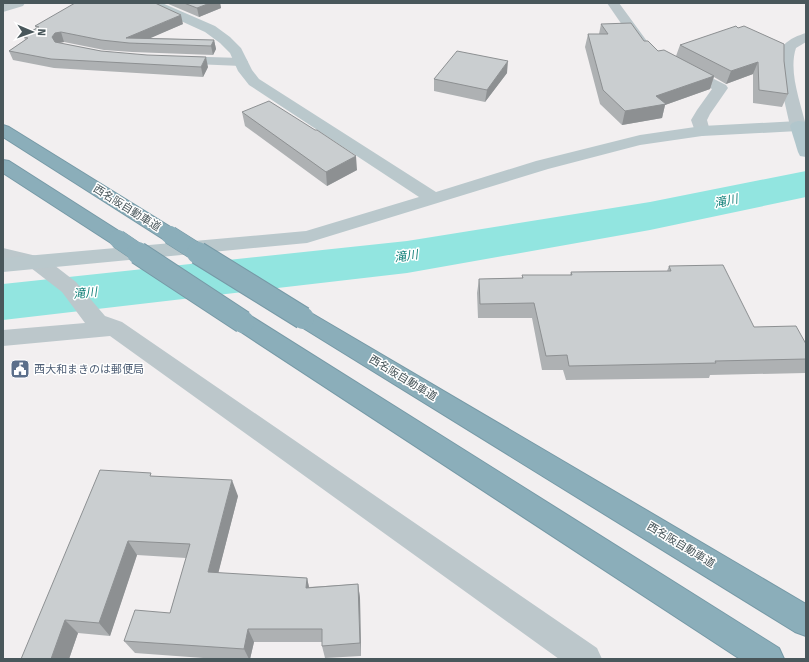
<svg xmlns="http://www.w3.org/2000/svg" width="809" height="662" viewBox="0 0 809 662" font-family="'Fira Sans','Noto Sans JP',sans-serif">
	<style>
		.lines { fill: none; stroke-linecap: round; stroke-linejoin: round }
		.river { fill: #92e5e0; fill-rule: evenodd }
		.highway-casing { stroke: #7699a6; stroke-width: 2 }
		.street { fill: #bcc7cb; fill-rule: evenodd }
		.secondary { fill: #bac8cc; fill-rule: evenodd }
		.primary { fill: #b1c6cc; fill-rule: evenodd }
		.highway { fill: #8baeba; fill-rule: evenodd }
		.highway-bridge-far1-casing { stroke: #7699a6; stroke-width: 19; stroke-linecap: butt }
		.highway-bridge-casing { stroke: #7699a6; stroke-width: 24; stroke-linecap: butt }
		.highway-bridge-far1 { stroke: #8baeba; stroke-width: 18 }
		.highway-bridge { stroke: #8baeba; stroke-width: 22 }
		.wall { fill: #aeb1b3 }
		.shaded-wall { fill: #8d9092 }
		.building { fill: #caced0; stroke: #8d9092 }
		.labels { text-anchor: middle; dominant-baseline: central; stroke-width: 3; stroke-linejoin: round; paint-order: stroke }
		.street-label { font-size: 11px; fill: #49575b; stroke: #fff }
		.service-label { font-size: 11px; fill: #4e5e75; stroke: #fff; text-anchor: start }
		.water-label { font-size: 12px; font-style: italic; fill: #17837c; stroke: #fff }
	</style>
	<rect width="100%" height="100%" fill="#f2eff0"/>
	<g class="lines">
		<path class="river" d="M806,171V197L650,230L407,273L3,320V284L407,241L650,202Z"/>
		<defs>
			<path id="highway" d="M3,125L9,127L177,231L180,235L177,239L170,241L163,239L3,137Z
				M3,160L9,161L125,235L128,239L125,243L118,245L111,243L3,173Z
				M303,310L311,313L806,604V636L795,632L295,323L292,318L295,313Z
				M243,314L251,316L779,648L784,659H740L235,328L232,322L235,316Z"/>
		</defs>
		<use href="#highway" class="highway-casing"/>
		<path class="street" d="M6,3H25L23,6L3,12V4Z
			M607,3H619L652,48L650,51H640Z
			M806,33V42L796,48C788,72 801,103 806,126L804,129L798,131L792,129L790,126C786,106 773,63 784,45C789,39 799,35 806,33Z
			M176,56L241,58L246,59L248,62L246,65L241,66L171,63L169,60L171,57Z
			M686,65L726,85L728,88L710,114L707,120L710,131L708,134L702,136L696,134L691,120L697,110L712,89L681,72L679,69L681,66Z
			M3,248L45,258L76,282L105,316L122,322L597,648L602,659H559L110,336L3,346V330L85,323L62,292L31,268L3,260Z"/>
		<path class="secondary" d="M146,3H162L215,26L230,37L241,48L252,70L259,79L436,192L536,161L640,135L702,126L798,121L804,123L806,126L804,129L798,131L702,136L640,145L548,169L307,243L3,272V258L306,231L419,197L249,85L238,71L230,53L220,43L205,32L148,6Z"/>
		<path class="primary" d="M798,121L806,122V157L800,156L798,152L790,126L792,123Z"/>
		<use href="#highway" class="highway"/>
		<defs>
			<path id="highway-bridge-far1" d="M170,235L200,254
				M118,239L140,254"/>
			<path id="highway-bridge" d="M138,253L243,322
				M198,253L303,318"/>
		</defs>
		<use href="#highway-bridge-far1" class="highway-bridge-far1-casing"/>
		<use href="#highway-bridge" class="highway-bridge-casing"/>
		<use href="#highway-bridge-far1" class="highway-bridge-far1"/>
		<use href="#highway-bridge" class="highway-bridge"/>
	</g>
	<path class="wall" d="M166,3H220L221,8L199,17Z
		M183,24L149,38L214,40L216,49L213,55L132,52L104,50L64,42L58,43L101,51L208,67L203,77L54,68L13,60L9,51L25,40L24,37L28,35V33L36,28L35,26Z
		M601,24L644,41L658,51L676,56L680,45L784,61L788,94L782,107L753,103V74L726,84L714,77L710,89L665,105L662,118L622,125L600,104L585,47L588,34H599Z
		M507,73L485,102L434,91V79Z
		M242,112L357,170L327,186L245,126Z
		M669,266L754,327L806,359V372L805,373L710,375L709,378L566,380L563,370H542L532,318H478L477,293L479,279L522,278V275H570L571,272L667,271Z
		M152,476L238,496L218,573L307,578L309,587L358,584L360,598L361,656L325,658L322,646V642H254L250,659H217L135,653L124,641L170,613L186,558L137,555L110,636L78,633L69,659H21Z"/>
	<path class="shaded-wall" d="M210,3H220L221,8L199,17L197,8Z
		M181,15L183,24L137,44L126,38Z
		M61,32L64,42L59,43L56,46L52,37L55,33Z
		M214,40L216,49L213,55L211,46Z
		M206,57L208,67L203,77L201,67Z
		M508,61L507,73L485,102L487,90Z
		M758,62L753,74L726,84L731,71Z
		M714,76L710,89L665,105L662,118L622,125L625,111L656,96Z
		M356,156L357,170L327,186L326,172Z
		M232,480L238,496L215,586L208,572Z
		M128,541L137,555L110,636L99,623Z
		M307,578L310,592L306,588Z
		M358,584L360,598L361,656L360,643Z
		M65,620L78,633L69,659H51Z
		M248,629L254,642L250,659H249L244,649Z"/>
	<path class="building" d="M75,3H155L181,15L126,38L214,40L211,46L129,43L101,40L61,32L55,33L52,37L55,42L101,51L147,55L206,57L201,67L51,59L9,51L28,38L24,37L30,34L28,33L39,27L35,26Z
		M184,3H210L197,8Z
		M631,23L644,41H648L658,51L664,50L714,76L656,96L666,104L625,111L603,90L588,34H608L601,24Z
		M736,26L738,28L744,26L784,44V61L788,94L759,90L758,62L731,71L680,45Z
		M457,51L508,61L487,90L434,79Z
		M269,101L315,130H317L356,156L326,172L242,112Z
		M723,265L754,327L796,326L806,344V359L715,361L716,363L569,366L567,355L546,356L534,303L480,304L479,279L523,278L522,275H572L571,272L671,271L669,266Z
		M100,470L151,473L150,476L232,480L208,572L307,578L306,588L358,584L360,643L322,646V629H248L244,649L124,641L135,610L170,613L190,544L128,541L99,623L65,620L51,659H21Z"/>
	<defs>
		<symbol id="civic-square" viewBox="-11 -11 22 22"><rect x="-9" y="-9" width="18" height="18" rx="4" fill="#5c6f8a" stroke="#fff"/><path d="M-.6-6.5H3V-4.5H.6V-3L4-1V1h2V6H-6V1h2V-1L-.6-3ZM-1.2 2.5V6h2.4V2.5Z" fill="#fff"/></symbol>
	</defs>
	<g fill-rule="evenodd">
		<use href="#civic-square" x="9" y="358" width="22" height="22"/>
	</g>
	<g class="labels">
		<g class="street-label">
			<text transform="translate(127 208) rotate(32)">西名阪自動車道</text>
			<text transform="translate(403 378) rotate(31)">西名阪自動車道</text>
			<text transform="translate(681 545) rotate(31)">西名阪自動車道</text>
		</g>
		<g class="service-label">
			<text x="34" y="369">西大和まきのは郵便局</text>
		</g>
		<g class="water-label">
			<text transform="translate(726 201) rotate(-12)">滝川</text>
			<text transform="translate(406 256) rotate(-8)">滝川</text>
			<text transform="translate(85 293) rotate(-6)">滝川</text>
		</g>
	</g>
	<rect width="809" height="662" fill="none" stroke="#49575b" stroke-width="8"/>
	<g transform="translate(32 32) rotate(92)" stroke="#ffffff" stroke-width="3" paint-order="stroke">
	<path d="M0-3L7 15L0 10L-7 15Z" fill="#49575b"/>
	<text y="-6" font-size="11" font-weight="bold" text-anchor="middle" fill="#49575b">N</text>
	</g>
</svg>
